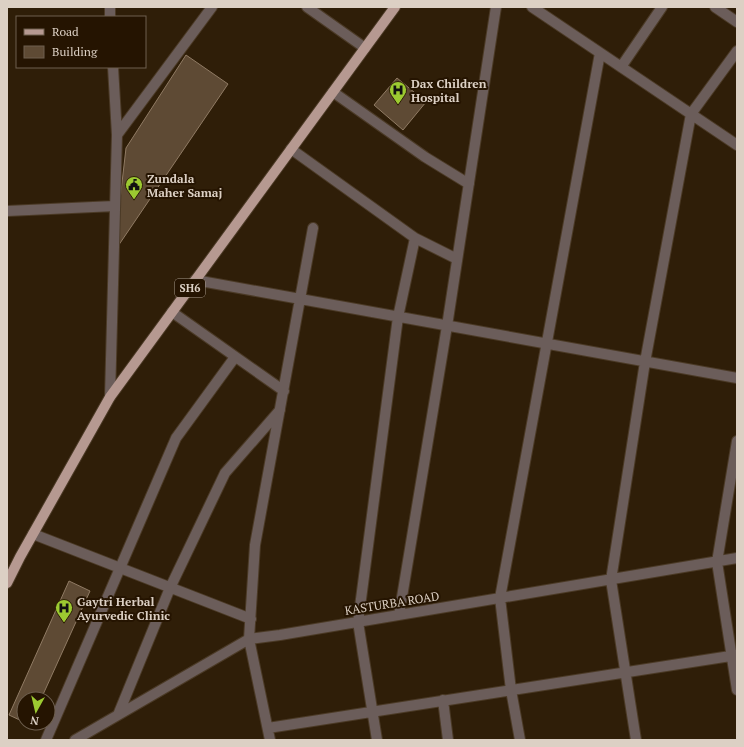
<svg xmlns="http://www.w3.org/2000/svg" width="744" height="747" viewBox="0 0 744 747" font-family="'PT Serif',serif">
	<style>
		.building { fill: #5e4a34; stroke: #907b64 }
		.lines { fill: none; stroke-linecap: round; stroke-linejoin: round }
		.minor-casing { stroke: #4b3a26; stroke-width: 12 }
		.major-casing { stroke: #4b3a26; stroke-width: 12 }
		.minor { stroke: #6b5d5a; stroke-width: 10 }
		.major { stroke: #b69991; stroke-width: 10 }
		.labels { text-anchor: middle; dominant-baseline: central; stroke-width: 4; stroke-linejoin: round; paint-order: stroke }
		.shield { fill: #251401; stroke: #a5988a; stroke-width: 1 }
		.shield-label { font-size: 11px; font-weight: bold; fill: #dcd0c4 }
		.poi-label { font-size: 12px; font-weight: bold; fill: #dcd0c4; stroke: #251401; text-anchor: start }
		.street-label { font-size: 12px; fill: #dcd0c4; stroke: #251401 }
	</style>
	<rect width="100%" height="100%" fill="#2f1e08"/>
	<path class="building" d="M186,55L228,84L114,252L126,148Z
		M397,78L426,102L403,130L374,105Z
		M69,581L90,591L41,699H24V722L9,715Z"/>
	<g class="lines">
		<defs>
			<path id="minor" d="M110,7V17
				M307,7L365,48
				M532,7L737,145
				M715,7L737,22
				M621,67L662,7
				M333,92L425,157L469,184
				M117,135L212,7
				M291,149L415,238L457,259
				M7,211L115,206
				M195,280L737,378
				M172,312L284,391
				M110,397L117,135L113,67
				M737,441L717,562L737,690
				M33,534L251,619
				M399,615L447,326L496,7
				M443,700L448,740
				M118,715L170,588L225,473L280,410
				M268,728L737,655
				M46,740L176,438L235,357
				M75,740L249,639L280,635L737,558
				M270,740L249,639L255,545L313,228
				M377,740L358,622L398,317L415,238
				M520,740L511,690L500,598L600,53
				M636,740L611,580L645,362L691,114L737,51"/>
			<path id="major" d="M7,583L20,557L110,397L395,7"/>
		</defs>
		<use href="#minor" class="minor-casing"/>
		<use href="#major" class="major-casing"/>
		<use href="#minor" class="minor"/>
		<use href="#major" class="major"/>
	</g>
	<defs>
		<symbol id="hospital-pin" viewBox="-11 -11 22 30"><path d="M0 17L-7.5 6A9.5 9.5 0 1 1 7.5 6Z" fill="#9cca31" stroke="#251401"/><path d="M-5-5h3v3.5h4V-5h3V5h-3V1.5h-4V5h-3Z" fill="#111"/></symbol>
		<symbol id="civic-pin" viewBox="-11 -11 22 30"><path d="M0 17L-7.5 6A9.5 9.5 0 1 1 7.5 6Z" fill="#9cca31" stroke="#251401"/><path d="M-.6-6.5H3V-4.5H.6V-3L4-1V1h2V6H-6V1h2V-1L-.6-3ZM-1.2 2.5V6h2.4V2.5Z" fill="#111"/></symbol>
	</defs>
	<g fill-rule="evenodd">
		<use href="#hospital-pin" x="388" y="80" width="20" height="27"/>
		<use href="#civic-pin" x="124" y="175" width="20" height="27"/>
		<use href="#hospital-pin" x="54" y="598" width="20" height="27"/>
	</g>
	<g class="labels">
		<rect class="shield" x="175" y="279" width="30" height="18" rx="3"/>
		<g class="shield-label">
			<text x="190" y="288">SH6</text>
		</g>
		<g class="poi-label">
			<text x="411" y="83">Dax Children<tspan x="411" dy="14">Hospital</tspan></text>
			<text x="147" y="178">Zundala<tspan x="147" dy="14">Maher Samaj</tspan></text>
			<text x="77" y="601">Gaytri Herbal<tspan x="77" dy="14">Ayurvedic Clinic</tspan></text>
		</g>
		<g class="street-label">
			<text transform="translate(392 603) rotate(-9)">KASTURBA ROAD</text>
		</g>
	</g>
	<rect width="744" height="747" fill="none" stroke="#dcd0c4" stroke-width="16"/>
	<rect x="16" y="16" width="130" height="52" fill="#251401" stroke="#6e5f4f"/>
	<rect x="24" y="29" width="20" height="6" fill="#b69991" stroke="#6e5f4f"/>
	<text x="52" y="36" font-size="12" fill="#dcd0c4">Road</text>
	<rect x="24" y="46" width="20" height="12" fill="#5e4a34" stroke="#6e5f4f"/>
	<text x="52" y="56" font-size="12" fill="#dcd0c4">Building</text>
	<g transform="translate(36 711) rotate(188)"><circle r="19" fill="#251401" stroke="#6e5f4f"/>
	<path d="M0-3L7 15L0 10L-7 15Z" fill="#9cca31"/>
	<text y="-6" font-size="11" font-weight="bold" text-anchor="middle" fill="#dcd0c4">N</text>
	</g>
</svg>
